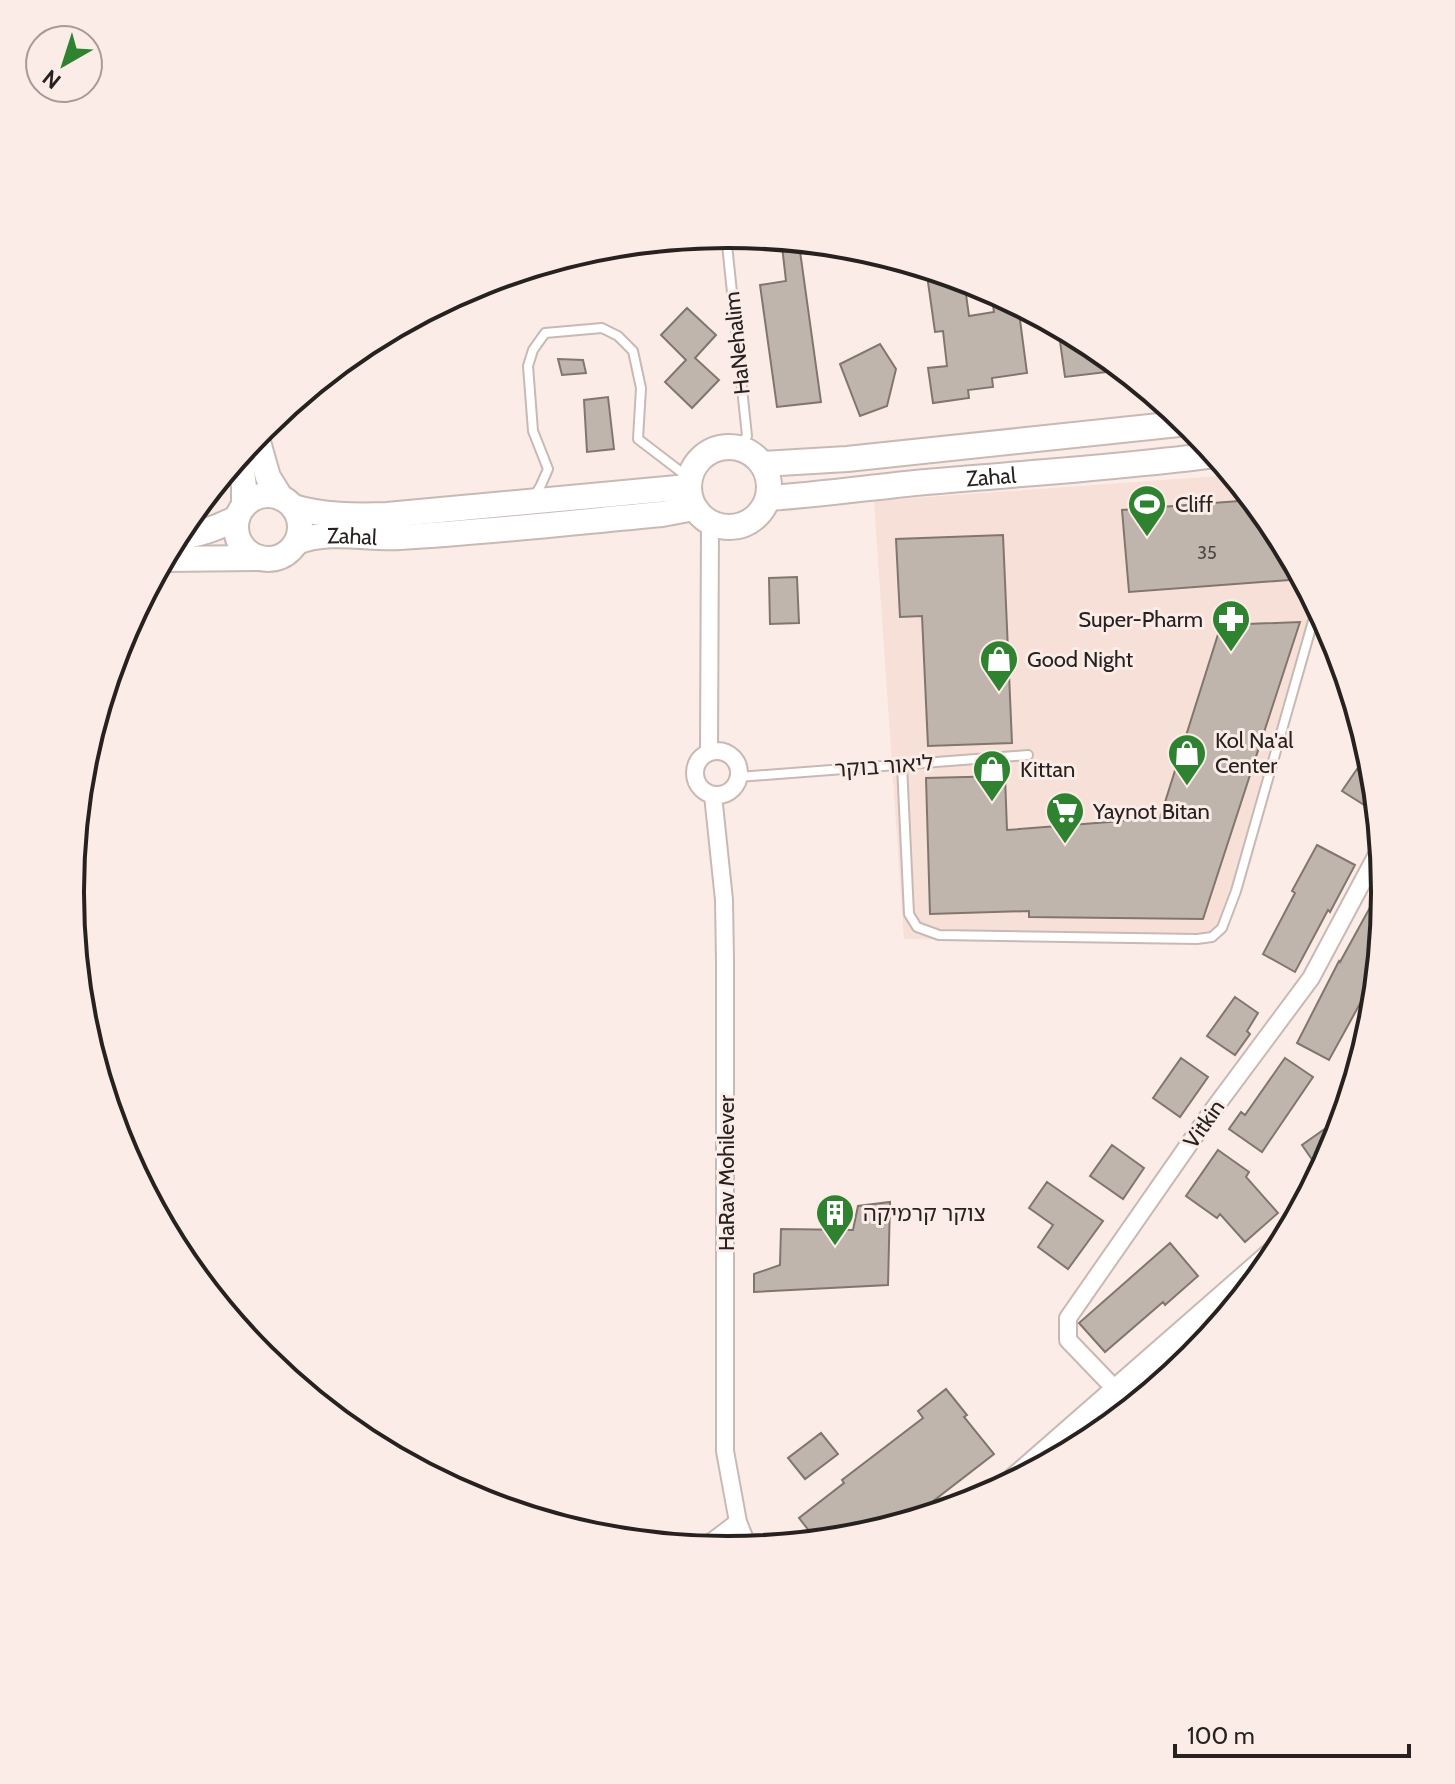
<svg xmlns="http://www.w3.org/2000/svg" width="1455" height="1784" viewBox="0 0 1455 1784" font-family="Cabin,'Noto Sans Hebrew',sans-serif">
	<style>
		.built { fill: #f7e0d8 }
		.building { fill: #c0b5ac; stroke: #81766e; stroke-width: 2 }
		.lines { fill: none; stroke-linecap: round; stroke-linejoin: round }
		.lane-casing { stroke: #c8b9b4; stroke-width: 12 }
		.street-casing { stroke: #c8b9b4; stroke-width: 20 }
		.secondary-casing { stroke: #c8b9b4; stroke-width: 28 }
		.lane { stroke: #fff; stroke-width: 8 }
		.street { stroke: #fff; stroke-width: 16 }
		.secondary { stroke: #fff; stroke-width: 24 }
		.labels { text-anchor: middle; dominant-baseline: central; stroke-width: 6; stroke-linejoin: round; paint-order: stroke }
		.number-label { font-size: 18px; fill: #4d4743 }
		.street-label { font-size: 22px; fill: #272220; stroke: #fbece7 }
		.poi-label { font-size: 22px; fill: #272220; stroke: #fbece7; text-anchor: start }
		.rim { fill: none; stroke: #272220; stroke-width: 4 }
	</style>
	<rect width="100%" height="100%" fill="#fbece7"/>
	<path class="built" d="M1232,475L1274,527L1322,615L1213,943L904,939L874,501Z"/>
	<path class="building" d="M799,244L821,402L777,407L760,285L786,281L782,246Z
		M926,268L964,280L969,316L994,312L991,291L1018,305L1027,373L992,378L993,387L968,390L969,398L933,403L928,368L947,366L943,331L935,332Z
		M687,308L716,335L695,358L719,380L692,408L665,382L686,360L661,335Z
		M1058,327L1093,346L1123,370L1065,377Z
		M880,344L896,369L887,406L860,416L840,364Z
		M558,359L583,360L586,373L562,375Z
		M608,397L614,449L587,452L584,400Z
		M1252,500L1274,527L1302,579L1129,592L1122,510Z
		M1003,535L1012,743L928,746L922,616L900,617L896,539Z
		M797,577L799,623L770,624L769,578Z
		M1300,622L1203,919L1029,917V911L930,914L926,778L1005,776L1007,830L1160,818L1221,625Z
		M1357,769L1374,779L1377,813L1342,791Z
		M1317,845L1355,865L1330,912L1328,910L1295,972L1263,954L1295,893L1292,891Z
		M1384,882L1385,892L1378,960L1369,977L1373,980L1329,1060L1297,1043L1339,961L1340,962Z
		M1235,997L1258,1013L1247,1031L1250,1034L1235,1055L1207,1036Z
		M1181,1058L1208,1077L1180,1117L1153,1098Z
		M1285,1058L1313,1077L1262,1152L1229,1129L1241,1112L1245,1115Z
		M1343,1116L1335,1144L1320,1171L1302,1145Z
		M1112,1145L1144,1168L1123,1199L1090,1176Z
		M1218,1150L1249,1172L1246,1177L1278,1213L1245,1242L1220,1214L1217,1218L1186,1196Z
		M1047,1182L1103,1221L1068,1269L1038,1247L1053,1225L1029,1208Z
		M890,1202L888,1285L754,1292V1274L780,1265L781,1229L853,1230L858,1206Z
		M1170,1243L1198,1276L1165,1305L1163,1302L1105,1352L1079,1323Z
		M946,1389L967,1415L964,1417L994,1454L906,1522L855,1537L817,1541L799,1518L844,1483L842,1480L923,1418L918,1411Z
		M821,1433L838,1454L805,1479L788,1458Z"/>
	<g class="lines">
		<defs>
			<path id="lane" d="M726,235L747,436L738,448
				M534,497L541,485L548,469L533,431L528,366L533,350L545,333L602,328L618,336L633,351L641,388L638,439L689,478
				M902,765L909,914L917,927L939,935L1197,939L1212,937L1222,928L1236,891L1317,607
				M739,777L1028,755"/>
			<path id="street" d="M695 773a22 22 0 1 1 44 0a22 22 0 1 1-44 0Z
				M709,752L710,523
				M713,795L724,900L725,961V1451L738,1522L748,1547
				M1117,1391L1068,1340V1318L1210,1114L1311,978L1381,847
				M705,1547L738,1522"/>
			<g id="secondary">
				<path d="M256,435L268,477L281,498"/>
				<circle cx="729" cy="487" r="40"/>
				<path d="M240,455L244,487V506"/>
				<path d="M762,464L847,459L1188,423"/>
				<circle cx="268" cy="527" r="32"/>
				<path id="s1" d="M768,498C817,495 866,488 915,483C1015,474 1115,468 1215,455"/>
				<path d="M293,507C323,516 355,516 387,515L688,487"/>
				<path d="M176,537C199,535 217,528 237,518"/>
				<path id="s2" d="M297,542C329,529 367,539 400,537C488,532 575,522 662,514L694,508"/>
				<path d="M164,559L259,558"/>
				<path d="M1015,1480L1279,1249"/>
			</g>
		</defs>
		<use href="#lane" class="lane-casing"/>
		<use href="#street" class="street-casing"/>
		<use href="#secondary" class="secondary-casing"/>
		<use href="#lane" class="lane"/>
		<use href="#street" class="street"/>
		<use href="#secondary" class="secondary"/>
	</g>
	<defs>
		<symbol id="stadium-pin" viewBox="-11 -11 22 30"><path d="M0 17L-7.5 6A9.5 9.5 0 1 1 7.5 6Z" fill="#2f8330" stroke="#fbece7"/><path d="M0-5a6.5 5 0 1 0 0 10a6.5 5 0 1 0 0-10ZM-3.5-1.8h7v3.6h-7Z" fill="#fff"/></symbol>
		<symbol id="pharmacy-pin" viewBox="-11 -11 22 30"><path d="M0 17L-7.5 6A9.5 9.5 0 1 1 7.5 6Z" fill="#2f8330" stroke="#fbece7"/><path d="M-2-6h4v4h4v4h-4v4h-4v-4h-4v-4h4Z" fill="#fff"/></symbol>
		<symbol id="shop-pin" viewBox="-11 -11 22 30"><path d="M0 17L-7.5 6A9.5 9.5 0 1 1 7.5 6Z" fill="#2f8330" stroke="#fbece7"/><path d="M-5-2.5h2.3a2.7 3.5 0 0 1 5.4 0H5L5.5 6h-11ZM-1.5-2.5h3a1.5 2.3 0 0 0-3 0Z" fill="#fff"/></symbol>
		<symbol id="supermarket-pin" viewBox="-11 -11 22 30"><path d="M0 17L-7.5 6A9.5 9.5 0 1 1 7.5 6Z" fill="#2f8330" stroke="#fbece7"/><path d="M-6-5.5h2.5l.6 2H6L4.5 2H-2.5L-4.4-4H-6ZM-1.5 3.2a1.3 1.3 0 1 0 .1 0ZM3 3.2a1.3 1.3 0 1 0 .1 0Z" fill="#fff"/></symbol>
		<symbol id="building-pin" viewBox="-11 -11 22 30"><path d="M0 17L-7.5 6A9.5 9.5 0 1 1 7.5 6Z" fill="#2f8330" stroke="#fbece7"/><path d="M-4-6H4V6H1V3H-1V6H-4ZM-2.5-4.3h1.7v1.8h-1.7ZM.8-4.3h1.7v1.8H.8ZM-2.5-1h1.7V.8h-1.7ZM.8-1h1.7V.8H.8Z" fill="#fff"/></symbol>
	</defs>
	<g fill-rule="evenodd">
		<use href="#stadium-pin" x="1125" y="482" width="44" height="60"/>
		<use href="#pharmacy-pin" x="1209" y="597" width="44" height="60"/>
		<use href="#shop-pin" x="977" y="637" width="44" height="60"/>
		<use href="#shop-pin" x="1165" y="731" width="44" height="60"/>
		<use href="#shop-pin" x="970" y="747" width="44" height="60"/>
		<use href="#supermarket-pin" x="1043" y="789" width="44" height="60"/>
		<use href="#building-pin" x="813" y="1191" width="44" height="60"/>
	</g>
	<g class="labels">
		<g class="number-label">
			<text x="1207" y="553">35</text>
		</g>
		<g class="street-label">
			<text transform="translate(737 343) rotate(-96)">HaNehalim</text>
			<text stroke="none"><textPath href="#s1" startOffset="224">Zahal</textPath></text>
			<text stroke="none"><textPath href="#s2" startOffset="56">Zahal</textPath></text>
			<text transform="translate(884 766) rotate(-4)">ליאור בוקר</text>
			<text transform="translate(1204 1124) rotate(-55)">Vitkin</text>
			<text transform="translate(726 1173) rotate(-90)">HaRav Mohilever</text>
		</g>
		<g class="poi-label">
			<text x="1175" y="504">Cliff</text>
			<text x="1203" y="619" text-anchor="end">Super-Pharm</text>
			<text x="1027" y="659">Good Night</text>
			<text x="1215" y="740">Kol Na'al<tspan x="1215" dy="25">Center</tspan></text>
			<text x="1020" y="769">Kittan</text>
			<text x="1093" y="811">Yaynot Bitan</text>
			<text x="863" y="1213">צוקר קרמיקה</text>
		</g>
	</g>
	<path d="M0 0H1455V1784H0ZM727 248H728A643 643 0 0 1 1371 891V893A643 643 0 0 1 728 1536H727A643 643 0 0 1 84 893V891A643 643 0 0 1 727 248Z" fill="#fbece7" fill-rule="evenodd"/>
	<path class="rim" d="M727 248H728A643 643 0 0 1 1371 891V893A643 643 0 0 1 728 1536H727A643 643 0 0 1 84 893V891A643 643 0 0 1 727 248Z"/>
	<g transform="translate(64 64) rotate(219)"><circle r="38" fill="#fbece7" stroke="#a69b97" stroke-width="2"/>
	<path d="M0-6L14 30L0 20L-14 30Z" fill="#2f8330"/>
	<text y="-12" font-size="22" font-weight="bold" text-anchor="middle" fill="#272220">N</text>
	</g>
	<path d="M1175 1744v12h234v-12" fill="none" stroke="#272220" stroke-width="4"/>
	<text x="1187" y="1744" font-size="24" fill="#272220" stroke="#fbece7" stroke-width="6" paint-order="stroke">100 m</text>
</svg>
